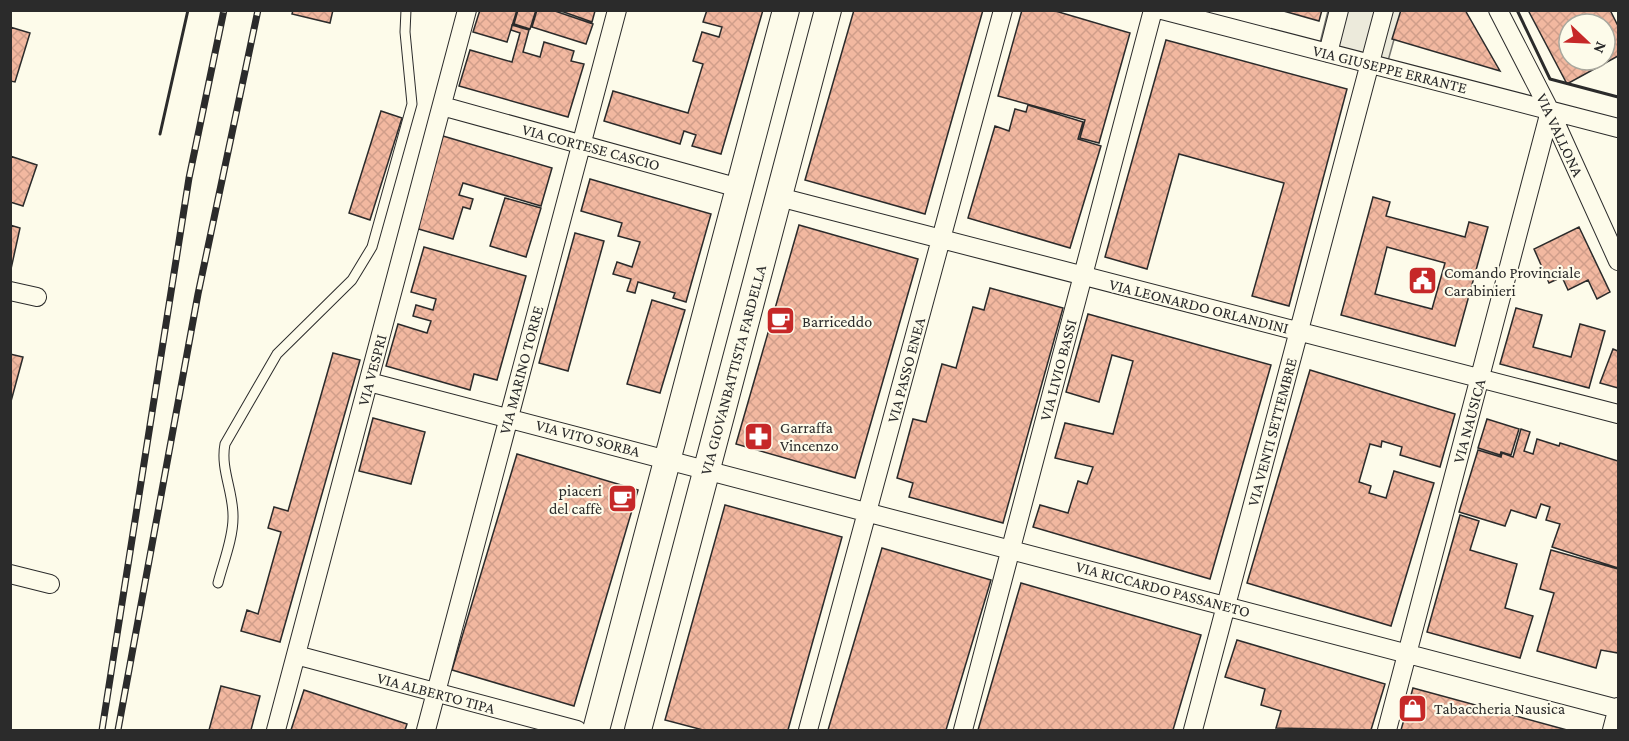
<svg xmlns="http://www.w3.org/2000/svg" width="1629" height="741" viewBox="0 0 1629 741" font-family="'Crimson Pro',serif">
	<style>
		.parking { fill: #eceadb; stroke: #74746e; stroke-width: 1.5 }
		.building { fill: url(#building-cross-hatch); stroke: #2b2b2b; stroke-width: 1.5; fill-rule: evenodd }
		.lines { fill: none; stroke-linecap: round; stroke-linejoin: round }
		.lane-casing { stroke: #2b2b2b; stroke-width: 11 }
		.street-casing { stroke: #2b2b2b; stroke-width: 20 }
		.secondary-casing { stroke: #2b2b2b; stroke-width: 28 }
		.lane { stroke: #fdfbea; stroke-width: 9 }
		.street { stroke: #fdfbea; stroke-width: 18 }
		.secondary { stroke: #fdfbea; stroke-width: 26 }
		.rail-casing { stroke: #2b2b2b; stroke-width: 7 }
		.rail { stroke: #fdfbea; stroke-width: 4.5; stroke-dasharray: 14; stroke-linecap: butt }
		.wall { stroke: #2b2b2b; stroke-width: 3 }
		.labels { text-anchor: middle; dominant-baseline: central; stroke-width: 4.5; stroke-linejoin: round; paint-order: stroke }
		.street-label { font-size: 16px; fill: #2b2b2b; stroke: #fdfbea }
		.poi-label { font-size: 16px; fill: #2b2b2b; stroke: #fdfbea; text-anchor: start }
	</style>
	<defs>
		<pattern id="building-cross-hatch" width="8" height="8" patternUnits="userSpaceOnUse" patternTransform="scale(1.5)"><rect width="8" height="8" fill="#f2b8a0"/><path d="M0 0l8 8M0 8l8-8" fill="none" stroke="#d09e8a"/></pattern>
	</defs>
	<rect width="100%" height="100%" fill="#fdfbea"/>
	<path class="parking" d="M1328,11H1402L1386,68L1318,51Z"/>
	<path class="building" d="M293,10H333L330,23L292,14Z
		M480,10H517L507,42L473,32Z
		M518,10H536L530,29L514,24Z
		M537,10H552L593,24L586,44L532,27Z
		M558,10H594L595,11L592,22Z
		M707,10H763L721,154L692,146L696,135L684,131L680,144L604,121L613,91L688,113L703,64L693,61L702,32L719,37L722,27L703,22Z
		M854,10H983L925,214L805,180Z
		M1022,10H1052L1130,33L1099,143L1080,138L1085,120L998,96Z
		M1280,10H1322L1319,21Z
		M1401,10H1465L1500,71L1392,39Z
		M1528,10H1610L1618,26V56L1567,84ZM1569,24H1605V60H1569Z
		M512,25L529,30L523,52L540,57L544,42L574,51L571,61L584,64L568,117L459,86L470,50L512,62L520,33L511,30Z
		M10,27L30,33L15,82L10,81Z
		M1166,40L1347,89L1289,306L1252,296L1284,183L1179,154L1147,269L1105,257Z
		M1028,105L1083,122L1078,139L1101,146L1070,248L968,218L995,126L1009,131L1015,109L1026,112Z
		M381,111L402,118L370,220L349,213Z
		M443,136L552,168L541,206L463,183L459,195L473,199L470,209L463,207L453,239L415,228Z
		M10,156L37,165L23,206L10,202Z
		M590,179L711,214L686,302L673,298L675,293L638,282L635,293L627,291L631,279L613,274L617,262L632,267L640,242L618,236L622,223L581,211Z
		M1373,197L1390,202L1386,216L1465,237L1469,222L1488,227L1455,346L1341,315ZM1387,247L1445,263L1432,309L1375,294Z
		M505,198L541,208L526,257L490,246Z
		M10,225L20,228L11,269H10Z
		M799,225L918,259L855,478L736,444Z
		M1579,227L1610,292L1597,299L1588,280L1568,290L1562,277L1549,283L1534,249Z
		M575,233L604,241L568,371L539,363Z
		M424,247L526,276L497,380L474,374L470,390L386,366L398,324L427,333L431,321L413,316L416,305L433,310L436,299L411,292Z
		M990,288L1063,308L1003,523L909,497L913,483L897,478L913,419L926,422L942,364L956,368L973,307L984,310Z
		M652,300L685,310L660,393L627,384Z
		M1516,308L1542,315L1533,347L1571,357L1580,324L1605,331L1589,388L1500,364Z
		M1088,314L1271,365L1210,579L1033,527L1040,505L1068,513L1078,481L1087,484L1093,467L1055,458L1065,423L1113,434L1133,361L1112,355L1099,402L1066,392Z
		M1613,349L1618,351V388L1600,383Z
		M333,353L360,360L280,642L241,631L247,610L258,614L281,532L268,528L274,507L288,511Z
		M10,354L23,357L10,405Z
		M1310,370L1455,414L1440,467L1400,455L1402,447L1382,441L1381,447L1370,444L1359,482L1371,486L1369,493L1386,498L1394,471L1434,483L1391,626L1247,583Z
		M373,418L425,432L411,484L359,471Z
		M1487,419L1519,429L1511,455L1501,452L1500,455L1478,448Z
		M1521,429L1530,432L1524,451L1533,454L1537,439L1559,446L1560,443L1618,461V568L1552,547L1560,524L1546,520L1550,507L1541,504L1536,518L1511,510L1505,526L1459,512L1478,450L1501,457L1502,453L1513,457Z
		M517,454L638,490L574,706L452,670Z
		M725,505L842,537L788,730H703L665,720Z
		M1460,515L1479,521L1470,550L1517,564L1505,608L1533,616L1520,658L1427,632Z
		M882,548L991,580L946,730H828Z
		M1551,550L1618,569V653L1601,650L1596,668L1537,651L1554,593L1540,589Z
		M1021,583L1201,635L1173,730H978Z
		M1237,640L1385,684L1371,730L1276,728L1281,711L1261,705L1265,689L1225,677Z
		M221,686L260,696L251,730H209Z
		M1413,688L1567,730H1401Z
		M304,690L407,724L405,730H291Z"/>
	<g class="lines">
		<defs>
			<path id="lane" d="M218,583C223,563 233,539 233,518C234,493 220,469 225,444L277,354L352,280L372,247L412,104L405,32L406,10"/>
			<path id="street" d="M1162,10L1618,128
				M1498,10L1550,111L1618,261
				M1328,53L1339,10
				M442,106L739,188
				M779,197L1618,414
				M10,291L37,297
				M369,382L1618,709
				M10,574L50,584
				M296,655L577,730
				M276,730L467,10
				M426,730L617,10
				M808,730L1003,10
				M963,730L1153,10
				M1193,730L1384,10
				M1387,730L1550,111
				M1612,730L1618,707"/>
			<path id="secondary" d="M596,730L786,10
				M638,730L828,10"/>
		</defs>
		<use href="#lane" class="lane-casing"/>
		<use href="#street" class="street-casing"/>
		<use href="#secondary" class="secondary-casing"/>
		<use href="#lane" class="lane"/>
		<use href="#street" class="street"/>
		<use href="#secondary" class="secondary"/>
		<defs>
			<path id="rail" d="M102,730L189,178L224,10
				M118,730L198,294L258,10"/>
		</defs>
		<use href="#rail" class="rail-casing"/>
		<use href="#rail" class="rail"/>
		<path class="wall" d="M1517,10L1550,79L1618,97
			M160,134L188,10"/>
	</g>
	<defs>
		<symbol id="civic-square" viewBox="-11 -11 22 22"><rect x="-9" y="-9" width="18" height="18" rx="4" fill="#c62828" stroke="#fdfbea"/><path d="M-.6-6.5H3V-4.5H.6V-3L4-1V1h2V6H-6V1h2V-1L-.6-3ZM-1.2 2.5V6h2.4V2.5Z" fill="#fff"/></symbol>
		<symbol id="cafe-square" viewBox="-11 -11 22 22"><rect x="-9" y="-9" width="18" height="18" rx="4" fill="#c62828" stroke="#fdfbea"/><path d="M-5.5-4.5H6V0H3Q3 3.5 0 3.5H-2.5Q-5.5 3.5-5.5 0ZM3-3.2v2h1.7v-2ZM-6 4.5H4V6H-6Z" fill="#fff"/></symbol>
		<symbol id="pharmacy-square" viewBox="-11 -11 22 22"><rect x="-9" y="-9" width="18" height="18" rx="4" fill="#c62828" stroke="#fdfbea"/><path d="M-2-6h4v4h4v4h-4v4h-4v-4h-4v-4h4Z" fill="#fff"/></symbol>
		<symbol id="shop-square" viewBox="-11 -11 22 22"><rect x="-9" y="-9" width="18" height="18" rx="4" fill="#c62828" stroke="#fdfbea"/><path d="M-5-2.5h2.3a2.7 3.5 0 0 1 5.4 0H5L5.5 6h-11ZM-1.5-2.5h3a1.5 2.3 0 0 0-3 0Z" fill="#fff"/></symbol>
	</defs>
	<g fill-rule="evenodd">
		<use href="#civic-square" x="1406" y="264" width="33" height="33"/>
		<use href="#cafe-square" x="764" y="304" width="33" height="33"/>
		<use href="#pharmacy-square" x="742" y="420" width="33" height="33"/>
		<use href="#cafe-square" x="606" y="482" width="33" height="33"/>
		<use href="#shop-square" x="1396" y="692" width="33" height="33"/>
	</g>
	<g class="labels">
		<g class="street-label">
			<text transform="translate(1390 69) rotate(14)">VIA GIUSEPPE ERRANTE</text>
			<text transform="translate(1560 135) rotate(65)">VIA VALLONA</text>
			<text transform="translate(591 147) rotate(15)">VIA CORTESE CASCIO</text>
			<text transform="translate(1199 306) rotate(14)">VIA LEONARDO ORLANDINI</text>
			<text transform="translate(372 370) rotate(-75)">VIA VESPRI</text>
			<text transform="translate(521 370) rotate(-75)">VIA MARINO TORRE</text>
			<text transform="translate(733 370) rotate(-75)">VIA GIOVANBATTISTA FARDELLA</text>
			<text transform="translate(906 370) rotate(-75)">VIA PASSO ENEA</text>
			<text transform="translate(1058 370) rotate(-75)">VIA LIVIO BASSI</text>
			<text transform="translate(1469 421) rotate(-75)">VIA NAUSICA</text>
			<text transform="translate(1272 432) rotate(-75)">VIA VENTI SETTEMBRE</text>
			<text transform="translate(588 438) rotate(15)">VIA VITO SORBA</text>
			<text transform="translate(1163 589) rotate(15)">VIA RICCARDO PASSANETO</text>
			<text transform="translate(436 693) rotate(15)">VIA ALBERTO TIPA</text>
		</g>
		<g class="poi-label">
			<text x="1444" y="272">Comando Provinciale<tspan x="1444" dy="18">Carabinieri</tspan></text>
			<text x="802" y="321">Barriceddo</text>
			<text x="780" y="427">Garraffa<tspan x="780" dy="18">Vincenzo</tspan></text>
			<text x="602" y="490" text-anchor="end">piaceri<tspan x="602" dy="18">del caffè</tspan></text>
			<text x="1434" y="708">Tabaccheria Nausica</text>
		</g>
	</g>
	<rect width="1629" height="741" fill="none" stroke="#2b2b2b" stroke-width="24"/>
	<g transform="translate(1587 42) rotate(113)"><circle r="28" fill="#fdfbea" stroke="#a9a89e" stroke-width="1.5"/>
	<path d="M0-4.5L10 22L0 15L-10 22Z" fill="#c62828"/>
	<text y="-9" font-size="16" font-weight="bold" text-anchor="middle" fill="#2b2b2b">N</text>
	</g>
</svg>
